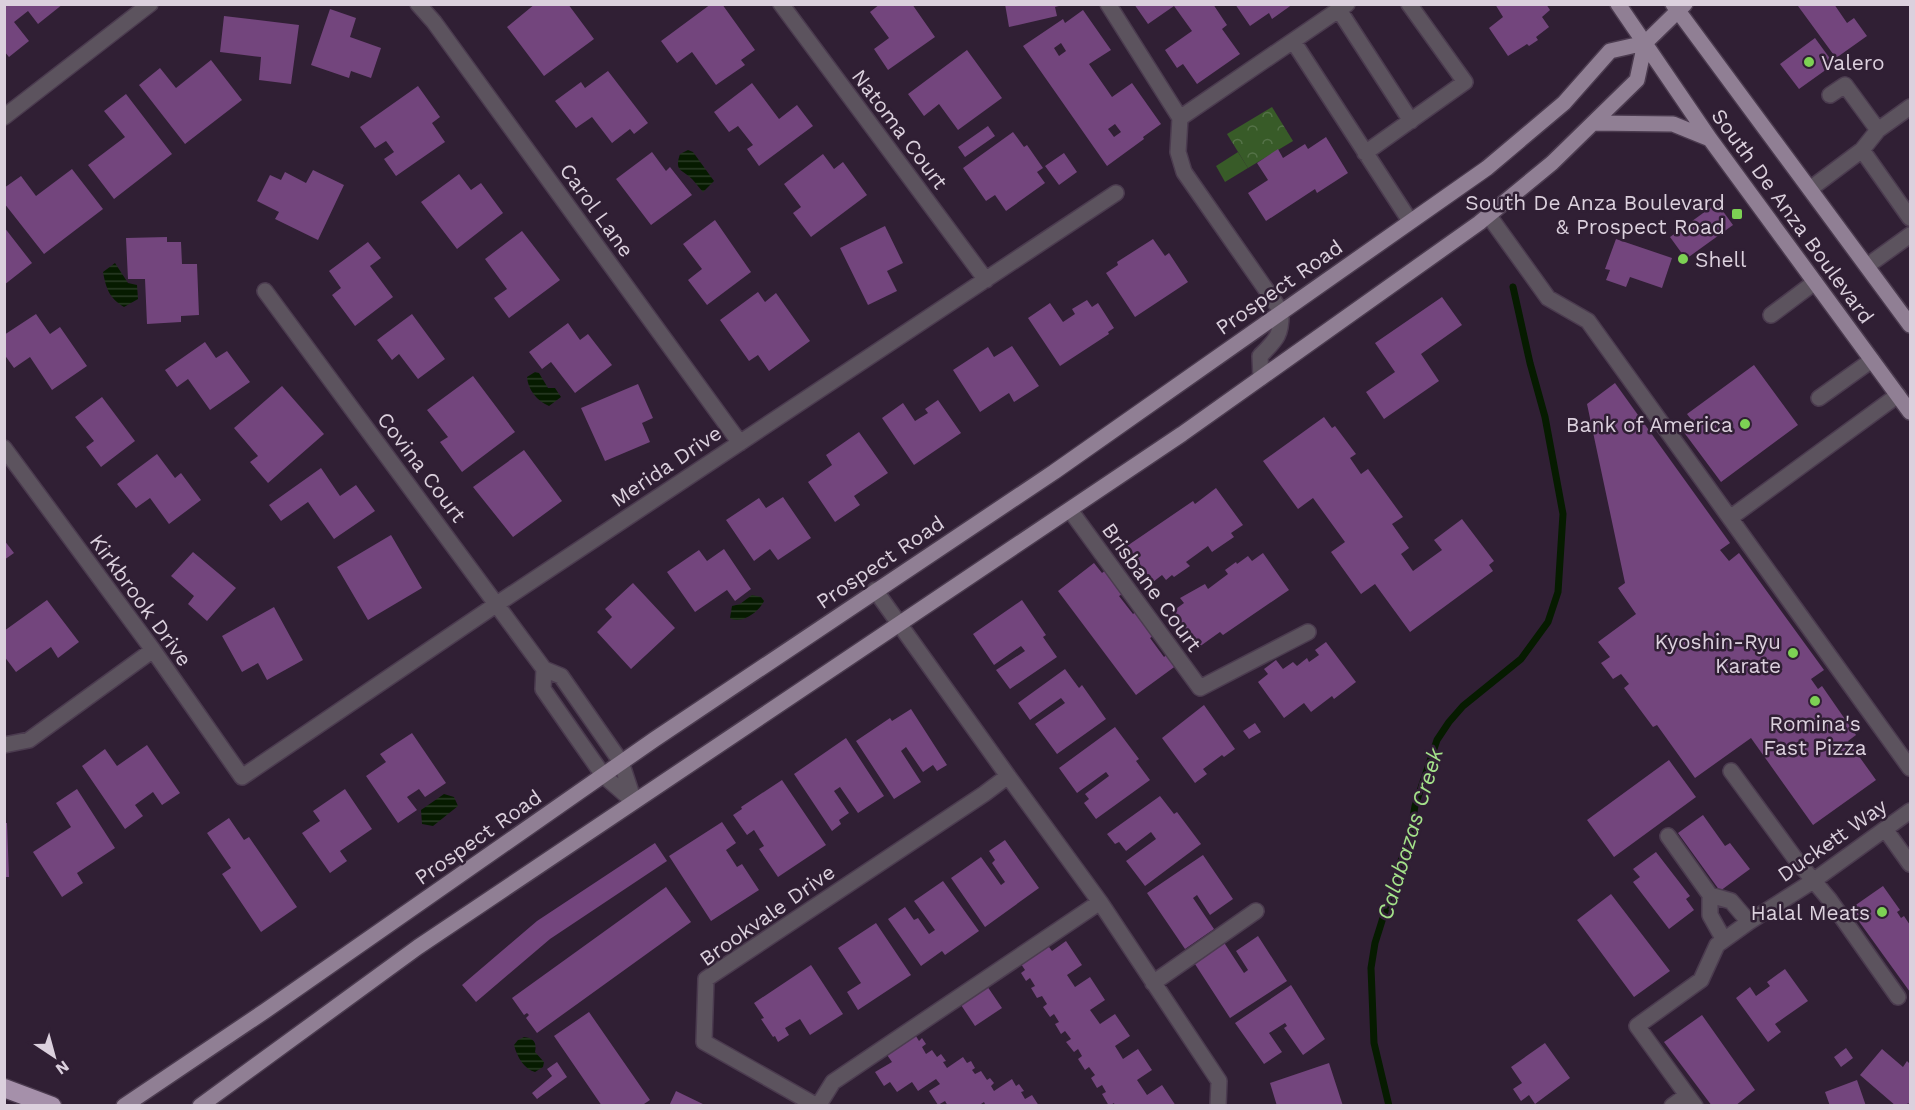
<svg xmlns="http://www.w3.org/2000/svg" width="1915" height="1110" viewBox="0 0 1915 1110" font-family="'Work Sans',sans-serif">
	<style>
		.grass { fill: #385b28 }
		.park { fill: url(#park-crowns) }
		.water { fill: url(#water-rules) }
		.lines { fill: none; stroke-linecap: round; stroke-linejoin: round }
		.stream { stroke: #061b00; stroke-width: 7 }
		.building { fill: #73457d; fill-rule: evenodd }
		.minor-casing { stroke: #4b3b4f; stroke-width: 18 }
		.major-casing { stroke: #4b3b4f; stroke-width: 18 }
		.highway-casing { stroke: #4b3b4f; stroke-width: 21 }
		.minor { stroke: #5c535e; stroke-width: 15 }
		.major { stroke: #907f94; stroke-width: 15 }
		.highway { stroke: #a590aa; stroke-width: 18 }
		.poi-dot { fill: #7dd154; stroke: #301f34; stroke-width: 2 }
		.labels { text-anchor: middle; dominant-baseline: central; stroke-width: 5; stroke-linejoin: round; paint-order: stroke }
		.poi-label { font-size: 21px; fill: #dbd0dd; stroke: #301f34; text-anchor: end }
		.street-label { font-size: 21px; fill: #dbd0dd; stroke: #301f34 }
		.water-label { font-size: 22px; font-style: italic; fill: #a4e28a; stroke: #301f34 }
	</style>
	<defs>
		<pattern id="park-crowns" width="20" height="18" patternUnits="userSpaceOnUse" patternTransform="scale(1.5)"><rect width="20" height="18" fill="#385b28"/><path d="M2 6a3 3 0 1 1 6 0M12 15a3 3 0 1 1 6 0" fill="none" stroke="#547247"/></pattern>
		<pattern id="water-rules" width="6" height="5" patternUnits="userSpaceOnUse" patternTransform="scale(1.5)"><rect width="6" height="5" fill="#061b00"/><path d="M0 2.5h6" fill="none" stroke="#2a3b25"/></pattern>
	</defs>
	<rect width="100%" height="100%" fill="#301f34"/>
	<path class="grass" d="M1238,152L1248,168L1225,182L1216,166Z"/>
	<path class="park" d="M1272,107L1293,141L1248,168L1227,134Z"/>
	<path class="water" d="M688,150L693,152L714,181L703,192C699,188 696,183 692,179C682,169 674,172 680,154Z
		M115,263L128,283L137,285L138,299L124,307C109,298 106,288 103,272Z
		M535,372L539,373L548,388H555L561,397L549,406C537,401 528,390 527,377Z
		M752,595L761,597L764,601C759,612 741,625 730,618L732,606L740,604Z
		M444,794L454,797L458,806L433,826L422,824L421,810Z
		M524,1037C534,1038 537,1043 535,1052L544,1062L543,1067L535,1072C524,1069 517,1057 514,1045L518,1040Z"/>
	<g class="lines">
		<path class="stream" d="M1389,1106L1374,1043L1371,968L1375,943L1411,829L1415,806L1437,740L1449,722L1463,706L1521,659L1548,622L1558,592L1563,514L1545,417L1530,363L1513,287"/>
	</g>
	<path class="building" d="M4,4H63L38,24L28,11L14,22L29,41L9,57L4,51Z
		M535,4H568L594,39L544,76L507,27Z
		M711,4H722L755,50L741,60L745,65L716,85L692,52L677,63L661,41Z
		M880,4H912L935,37L888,70L874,49L889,38L870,12Z
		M1005,4H1063V5L1055,7L1057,16L1009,27Z
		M1134,4H1213L1227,25L1222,29L1240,54L1197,84L1183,64L1177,68L1165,50L1192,31L1174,6L1148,24Z
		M1235,4H1293L1272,19L1269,13L1250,26Z
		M1495,4H1546L1550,10L1542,17L1549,27L1536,37L1538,40L1529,46L1527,44L1508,56L1489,28L1503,17Z
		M1800,4H1834L1847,23L1854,18L1867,36L1836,58L1798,6Z
		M330,9L356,18L350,37L381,48L371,78L351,71L349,78L311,65Z
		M1083,10L1111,50L1089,64L1112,97L1132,83L1161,124L1143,137L1144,139L1107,166L1023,46L1063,19L1065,23ZM1061,43L1066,51L1059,56L1054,48ZM1115,124L1121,132L1114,137L1108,129Z
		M224,16L299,25L291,84L259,80L261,57L220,52Z
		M1815,38L1834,64L1799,89L1780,64Z
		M967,50L1002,98L958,130L939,104L924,116L908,94Z
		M211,60L242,100L185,144L139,85L160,68L176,88Z
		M608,71L648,123L634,134L630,129L612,143L592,117L576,128L555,101L581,82L585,88Z
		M752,83L779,119L797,105L813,126L759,166L747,149L753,145L738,126L729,132L714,112Z
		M418,86L440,117L432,123L445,142L396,176L384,159L394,152L386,141L375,148L360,127Z
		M126,94L172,154L114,199L88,165L125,137L104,111Z
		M988,126L995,136L965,157L958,147Z
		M1013,132L1024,147L1027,145L1043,168L1037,172L1045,183L1006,211L995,195L986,201L963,168Z
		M1326,137L1348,173L1317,193L1315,189L1266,221L1248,193L1268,180L1257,163L1278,149L1283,158L1305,144L1308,149Z
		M652,152L666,171L670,167L692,195L651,225L616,179Z
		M1064,153L1077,172L1059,185L1045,166Z
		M823,154L834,169L843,162L867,195L811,237L793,213L801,207L784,184Z
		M72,169L103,209L44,254L4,203V188L21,176L36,196Z
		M313,170L344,185L318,240L275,219L279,212L257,201L270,175L281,180L285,172L306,183Z
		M459,174L471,190L481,183L503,213L457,249L421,202Z
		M1717,203L1733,225L1686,259L1670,237Z
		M715,220L751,272L707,305L688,280L702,269L683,244Z
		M885,226L903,263L887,271L897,291L868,305L840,248Z
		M4,227L32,263L4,285Z
		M522,231L560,280L509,318L494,298L507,289L485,259Z
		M167,237V242H181L182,264H197L199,315L181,316V322L147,324L145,279H128L126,238Z
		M1153,239L1165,256L1169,253L1188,282L1135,317L1106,273L1118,265L1117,262Z
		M1616,239L1672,258L1662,288L1630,277L1626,287L1606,280L1610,270L1605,269Z
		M368,242L381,258L370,266L393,297L355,326L332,295L341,288L329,271Z
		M758,292L765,302L776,293L810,341L769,371L758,355L749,361L720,320Z
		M1442,297L1462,325L1421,354L1439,381L1384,419L1366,392L1395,372L1375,343Z
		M1087,300L1092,307L1098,303L1114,328L1108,332L1109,334L1060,366L1028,318L1050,303L1063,322L1075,314L1072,309Z
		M36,314L50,334L60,327L87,366L52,390L30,357L14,368L4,354V335Z
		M412,314L445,359L418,379L399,354L392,360L377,340Z
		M568,323L580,340L588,334L612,365L575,393L551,362L542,369L529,352Z
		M205,342L216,358L227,351L250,382L210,410L188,379L177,387L165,370Z
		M1012,346L1039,386L1014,402L1009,393L980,412L953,370L988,347L994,357Z
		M1754,365L1798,425L1721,482L1683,431L1694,423L1687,414Z
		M473,376L515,432L462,472L440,442L448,437L427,410Z
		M1615,383L1730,543L1720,550L1729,561L1739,553L1824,670L1811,679L1818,689L1822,686L1856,735L1848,741L1876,780L1813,825L1751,738L1695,778L1657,725L1653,727L1624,688L1629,684L1621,674L1613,679L1601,663L1610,657L1598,642L1636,614L1618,588L1625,583L1587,404Z
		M638,384L653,418L642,423L650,442L605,461L581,408Z
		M282,386L324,434L268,483L250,462L258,456L234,428Z
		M102,397L135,441L101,467L86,447L94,441L75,417Z
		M938,400L961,433L914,465L882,418L903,403L915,421L928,413L925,409Z
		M1324,417L1332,428L1335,426L1356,454L1350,458L1361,474L1368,469L1403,517L1392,524L1409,548L1401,554L1413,571L1442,550L1434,540L1462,519L1494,561L1489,565L1493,571L1410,632L1375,584L1361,594L1331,552L1345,542L1313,498L1298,509L1263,461Z
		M859,432L888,473L854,496L860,505L835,522L808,482L832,465L826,455Z
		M524,450L562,501L513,537L473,487Z
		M157,454L175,478L181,473L201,500L169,524L150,498L136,508L117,484Z
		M321,468L340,496L356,485L375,511L334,539L308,502L281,521L269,505Z
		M1216,488L1243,525L1231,533L1234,537L1212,552L1208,546L1186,562L1190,566L1174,577L1172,575L1166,580L1162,575L1153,582L1127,546L1193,501L1195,504Z
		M783,497L811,538L778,560L770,549L754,561L726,520L759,498L766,508Z
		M391,535L422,588L368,620L337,567Z
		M4,540L14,553L4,560Z
		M724,549L751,589L735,601L727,590L695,612L667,572L699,550L707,561Z
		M193,552L236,588L207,621L188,604L194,596L171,576Z
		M1263,553L1289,590L1223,635L1220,632L1199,647L1173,611L1184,603L1180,598L1205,584L1208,589L1228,574L1225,570L1236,562L1237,564L1248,556L1252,561Z
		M1094,563L1102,573L1107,569L1124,593L1119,596L1133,614L1137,611L1155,635L1150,638L1164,657L1169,653L1177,665L1136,695L1058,591Z
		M633,583L675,628L631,669L597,632L612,617L605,609Z
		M47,600L79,642L58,658L51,647L16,672L4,656V631Z
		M1022,600L1046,635L1043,637L1057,657L1010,689L996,670L1025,651L1021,646L994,665L973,634Z
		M274,607L303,660L267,680L258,663L242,672L222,636Z
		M1326,642L1356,682L1334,699L1332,696L1311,712L1304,703L1284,718L1258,682L1268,674L1264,669L1276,660L1283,669L1293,662L1297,666L1307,658L1309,662L1319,655L1315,650Z
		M1065,669L1079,688L1082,685L1106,719L1057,754L1035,724L1065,703L1061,698L1030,720L1018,703Z
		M1204,705L1235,749L1224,757L1222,755L1203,769L1207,774L1195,783L1162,738Z
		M911,709L947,765L937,771L933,765L923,772L906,747L901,751L921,782L894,799L856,741L890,718L892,721Z
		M1255,723L1261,732L1249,739L1243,731Z
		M1115,727L1139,759L1136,761L1150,780L1096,819L1084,803L1089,799L1085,794L1109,776L1106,772L1077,793L1059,768Z
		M412,733L446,783L425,797L419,789L407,797L417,810L398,823L366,776L386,762L380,754Z
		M846,738L884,796L858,813L840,787L834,791L849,813L839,820L841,824L832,831L794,774Z
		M147,745L180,793L162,805L153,792L135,805L143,816L125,829L82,766L105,749L117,766Z
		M1669,760L1696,797L1614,857L1587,820Z
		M782,780L826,845L778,877L759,849L764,846L754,830L747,835L733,815L742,809L741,807Z
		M77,789L115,848L77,873L83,883L62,897L33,852L71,827L56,803Z
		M345,789L372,829L340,851L347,861L330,873L302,833L320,821L313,811Z
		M1160,796L1174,814L1177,812L1201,844L1145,886L1126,861L1156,839L1151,832L1126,851L1119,842L1115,844L1107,834Z
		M1703,815L1725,846L1730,843L1750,869L1720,891L1678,833Z
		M229,818L244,840L249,837L297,907L261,932L222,874L231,868L207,833Z
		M722,822L736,843L726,850L737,867L742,864L759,890L711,921L669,856Z
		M4,823H7L9,877H4Z
		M1005,840L1039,888L985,927L951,878L981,857L1001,885L1005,882L992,863L995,860L989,851Z
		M655,843L667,861L550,939L476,1002L462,985L537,921Z
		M1656,852L1690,896L1686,899L1694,910L1669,929L1633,882L1640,877L1633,869Z
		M1203,855L1233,899L1210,915L1197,895L1193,898L1214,929L1185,949L1147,893Z
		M943,881L979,931L945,955L942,951L921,966L888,919L905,907L914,920L918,918L929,934L935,930L914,901Z
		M1883,886L1900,910L1897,912L1901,918L1904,916L1910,925V992L1850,909Z
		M666,887L691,922L537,1033L526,1018L529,1015L527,1013L524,1015L512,998Z
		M1611,894L1670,971L1634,997L1577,920Z
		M876,923L911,975L858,1010L847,992L861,983L838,948Z
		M1258,936L1287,981L1230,1018L1193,961L1223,941L1244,973L1248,970L1236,951Z
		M1066,941L1082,965L1067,975L1075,987L1090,977L1105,1000L1090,1010L1100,1024L1115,1014L1130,1036L1115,1046L1123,1059L1138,1049L1152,1070L1137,1080L1147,1095L1162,1085L1176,1106H1115L1114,1103L1109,1106L1102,1094L1106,1092L1102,1085L1097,1088L1091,1078L1095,1075L1089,1067L1085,1070L1078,1059L1082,1056L1078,1049L1074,1052L1066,1042L1071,1039L1065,1031L1061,1034L1055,1024L1059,1022L1054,1014L1050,1017L1043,1007L1047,1004L1042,996L1037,998L1031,988L1035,986L1030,978L1026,981L1021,973L1025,970L1019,961L1046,943L1052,951Z
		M811,965L843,1014L810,1035L800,1019L785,1028L789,1035L778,1042L775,1036L773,1037L761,1019L764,1018L754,1003Z
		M1785,969L1808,1001L1775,1024L1781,1032L1768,1042L1736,998L1750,987L1756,996L1770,986L1767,982Z
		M1291,985L1325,1039L1303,1055L1284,1028L1287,1026L1285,1023L1269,1033L1282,1052L1264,1064L1235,1023Z
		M987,986L1002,1008L975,1026L961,1005Z
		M589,1012L650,1100L641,1106H602L554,1036Z
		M1702,1015L1755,1090L1735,1106H1712L1664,1042Z
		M914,1033L919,1041L922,1038L926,1044L922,1047L926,1054L932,1050L937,1057L941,1054L946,1061L943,1062L947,1068L963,1057L967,1063L971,1061L975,1068L972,1070L975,1074L981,1071L987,1080L990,1078L994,1083L991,1086L994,1091L1012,1079L1016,1086L1019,1084L1024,1091L1021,1092L1025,1099L1032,1095L1039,1106H986L984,1102L978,1106H963L962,1104L948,1106L945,1101L938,1105L929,1091L940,1084L936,1079L918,1091L912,1082L897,1092L890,1082L884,1086L875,1072L892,1062L885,1052Z
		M1545,1043L1570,1078L1535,1104L1529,1095L1521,1101L1513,1089L1522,1083L1511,1067Z
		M1846,1048L1853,1058L1841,1067L1834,1057Z
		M1882,1049L1903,1067L1907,1061L1910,1064V1105L1908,1103L1906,1106H1896L1860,1075Z
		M557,1062L567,1077L537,1099L532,1093L552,1076L547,1069Z
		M1329,1063L1343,1106H1277L1270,1083Z
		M1857,1080L1866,1106H1830L1825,1092Z
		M676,1091L707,1106H669Z"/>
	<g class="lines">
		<defs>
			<path id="minor" d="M418,4L434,22L740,443
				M781,4L986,280
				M1108,4L1180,118L1178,152L1184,172L1281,311C1282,335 1276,340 1260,356L1261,378
				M1339,10L1411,121
				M1293,41L1410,221
				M1830,95L1845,85L1878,130
				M4,117L150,4
				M1180,118L1347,4
				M1862,150L1910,218
				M1365,153L1465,82L1409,4
				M1810,189L1862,150L1878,130L1910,107
				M1489,216L1548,298L1588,321L1910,768
				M1867,266L1910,235
				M265,291L544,669L561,676L621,762L634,801
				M1771,315L1815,282
				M1819,398L1872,360
				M4,448L153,650L242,777L497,604L1116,193
				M1070,510L1200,688L1308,632
				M1730,518L1898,395
				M875,590L1008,776
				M544,669L543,689L575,735L603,775L633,801
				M4,745L29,740L153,650
				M1731,771L1797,861L1829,899L1898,997
				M1885,829L1910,864
				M1668,836L1710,895
				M1724,940L1710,915V895L1731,901L1749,922
				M1153,983L1256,911
				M817,1106L704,1042L706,979L984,794L1008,776L1100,902L1219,1081L1218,1106
				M818,1106L833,1082L1100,902
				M1672,1106L1687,1095
				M1695,1106L1637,1026L1701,980L1717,945L1749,922L1813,881L1910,811"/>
			<path id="major" d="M1618,4L1710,139L1910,412
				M1673,4L1910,325
				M1593,123L1673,124L1710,139
				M124,1106L265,1011L655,739L1054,472L1487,168L1564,103L1610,51L1645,43L1685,4
				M200,1106L418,947L1182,434L1479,223L1552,163L1637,80L1645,43"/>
			<path id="highway" d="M4,1088L52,1106"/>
		</defs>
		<use href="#minor" class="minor-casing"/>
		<use href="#major" class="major-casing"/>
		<use href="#highway" class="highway-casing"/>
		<use href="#minor" class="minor"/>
		<use href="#major" class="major"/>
		<use href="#highway" class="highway"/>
	</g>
	<g class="poi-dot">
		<circle cx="1809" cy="62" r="6"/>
		<rect x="1731" y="208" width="12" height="12" rx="3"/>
		<circle cx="1683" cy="259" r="6"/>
		<circle cx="1745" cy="424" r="6"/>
		<circle cx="1793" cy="653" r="6"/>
		<circle cx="1815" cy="701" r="6"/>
		<circle cx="1882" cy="912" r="6"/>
	</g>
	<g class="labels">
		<g class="poi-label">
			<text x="1821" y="62" text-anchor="start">Valero</text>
			<text x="1725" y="202">South De Anza Boulevard<tspan x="1725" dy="24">&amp; Prospect Road</tspan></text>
			<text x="1695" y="259" text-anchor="start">Shell</text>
			<text x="1733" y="424">Bank of America</text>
			<text x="1781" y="641">Kyoshin-Ryu<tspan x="1781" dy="24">Karate</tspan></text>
			<text x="1815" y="723" text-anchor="middle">Romina's<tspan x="1815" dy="24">Fast Pizza</tspan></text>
			<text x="1870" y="912">Halal Meats</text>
		</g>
		<g class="street-label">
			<text transform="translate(900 129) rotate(53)">Natoma Court</text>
			<text transform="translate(597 210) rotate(54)">Carol Lane</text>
			<text transform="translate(1793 216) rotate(54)">South De Anza Boulevard</text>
			<text transform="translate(1279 287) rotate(-35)">Prospect Road</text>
			<text transform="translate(666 466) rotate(-34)">Merida Drive</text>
			<text transform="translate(422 467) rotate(53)">Covina Court</text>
			<text transform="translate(880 562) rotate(-34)">Prospect Road</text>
			<text transform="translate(1152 587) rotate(54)">Brisbane Court</text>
			<text transform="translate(141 600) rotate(54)">Kirkbrook Drive</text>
			<text transform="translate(478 837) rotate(-35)">Prospect Road</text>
			<text transform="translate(1832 840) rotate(-35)">Duckett Way</text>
			<text transform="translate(767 915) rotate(-35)">Brookvale Drive</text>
		</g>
		<g class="water-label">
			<text transform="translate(1410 834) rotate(-73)">Calabazas Creek</text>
		</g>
	</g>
	<rect width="1915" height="1110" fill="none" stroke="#dbd0dd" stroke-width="12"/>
	<g transform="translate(54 1056) rotate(144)" stroke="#301f34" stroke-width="4.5" paint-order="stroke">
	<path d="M0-4.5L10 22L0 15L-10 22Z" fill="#dbd0dd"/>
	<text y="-9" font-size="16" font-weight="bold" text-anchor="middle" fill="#dbd0dd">N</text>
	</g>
</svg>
